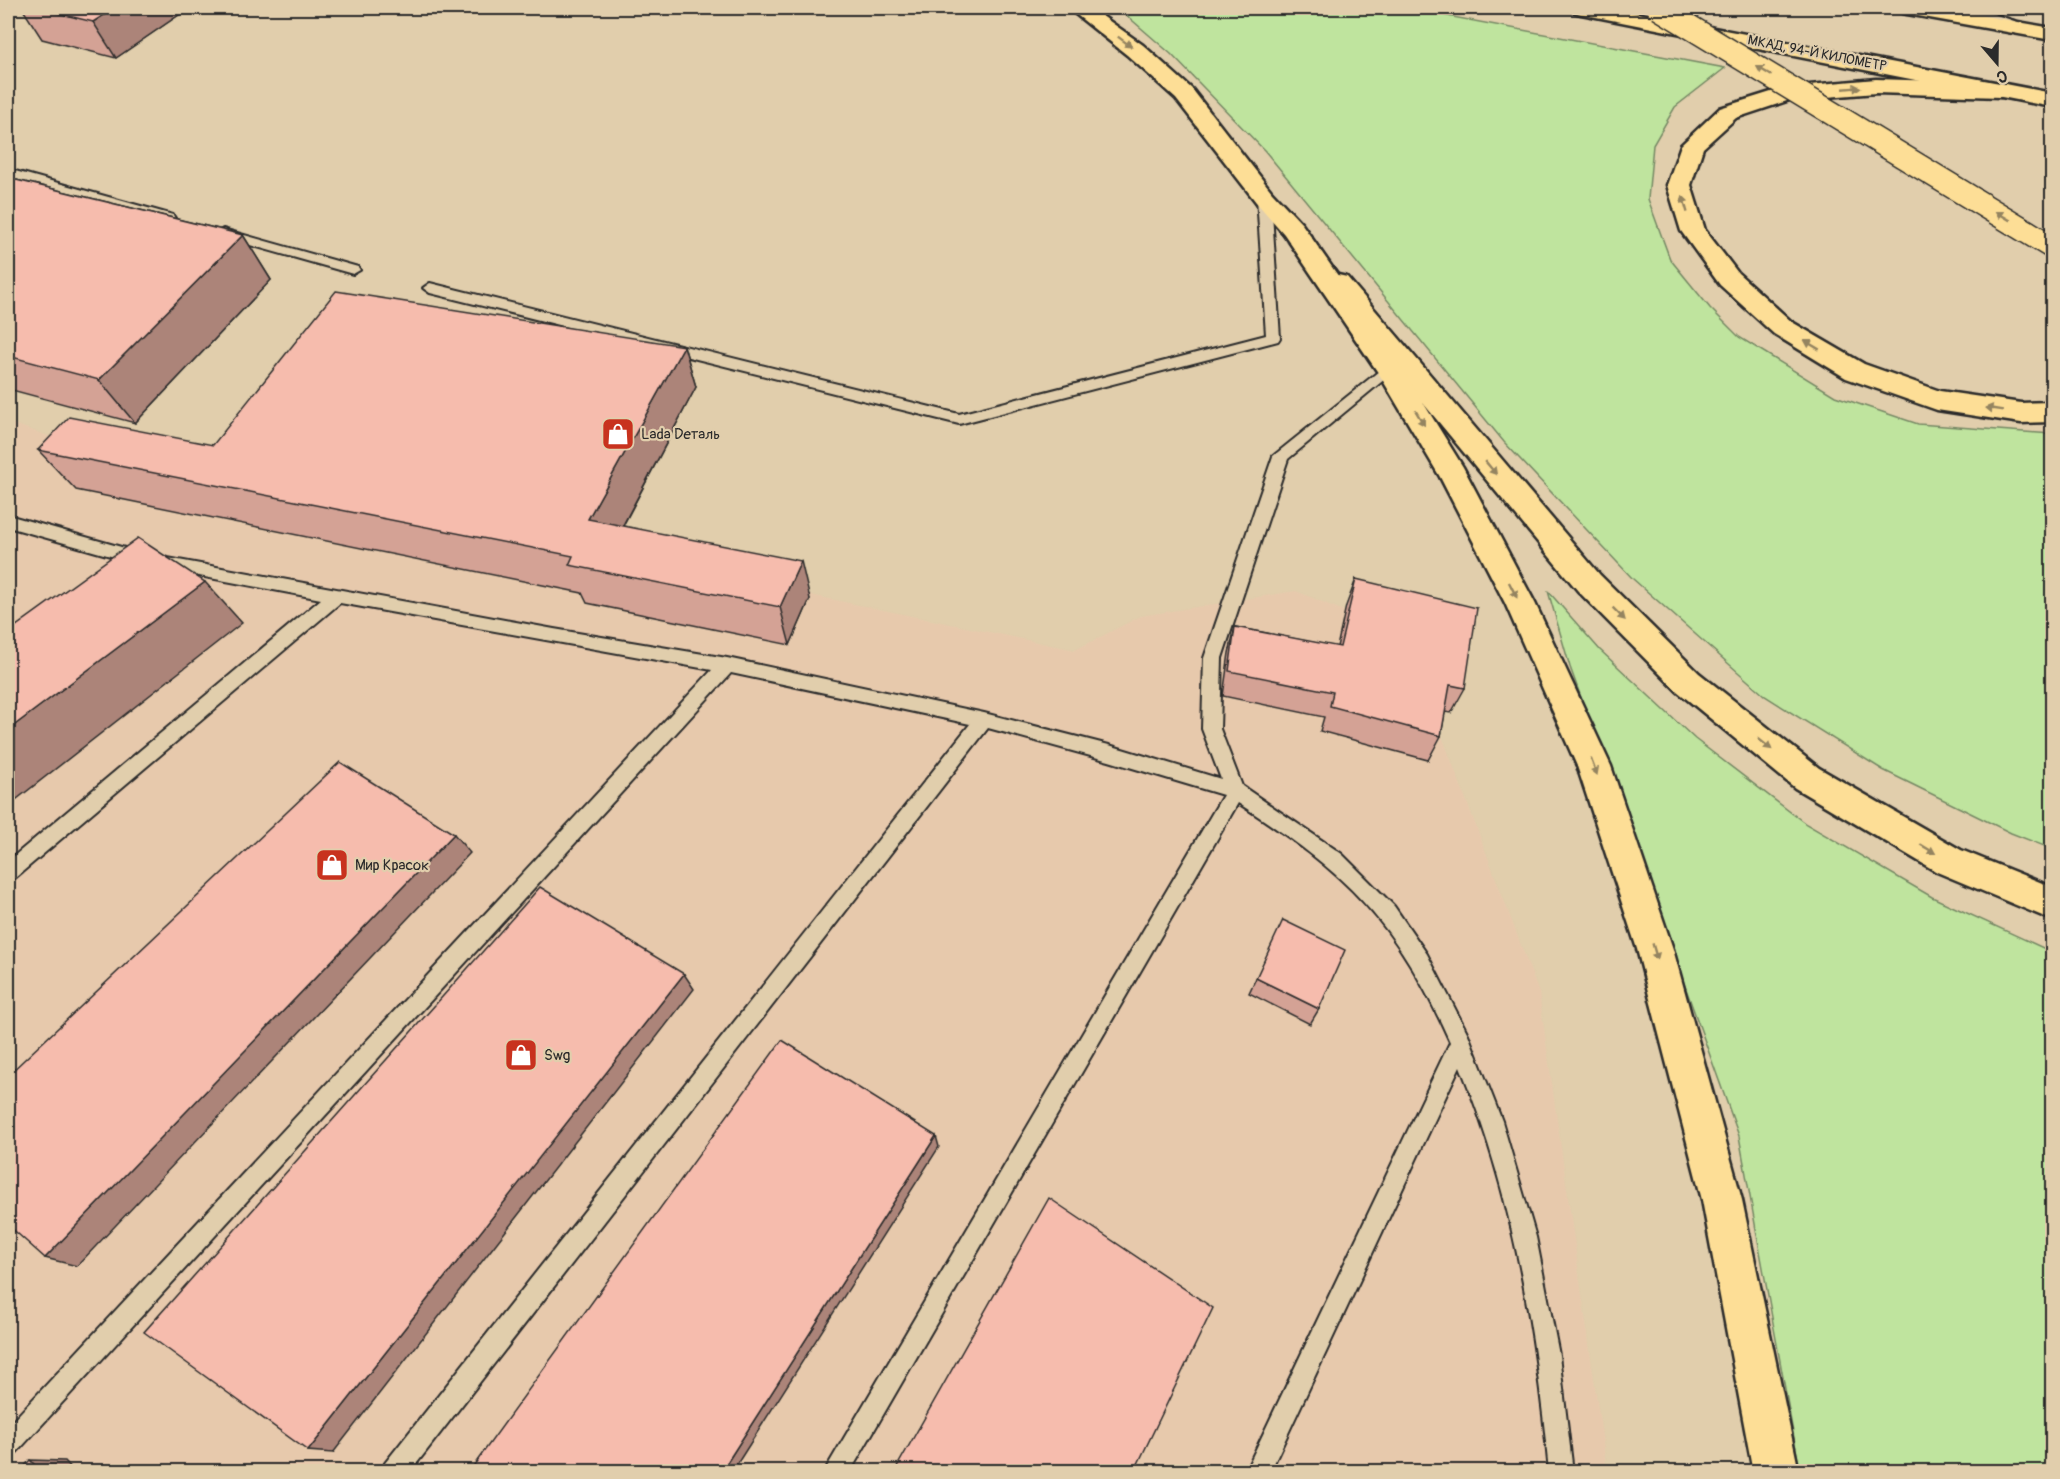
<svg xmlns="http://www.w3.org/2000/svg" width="2060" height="1479" viewBox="0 0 2060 1479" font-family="Pangolin,sans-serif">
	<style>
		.built { fill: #e7c9ac }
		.green { fill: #bfe49e; stroke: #758864; stroke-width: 1.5 }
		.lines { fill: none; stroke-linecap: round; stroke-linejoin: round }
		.service-casing { stroke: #2b2b2b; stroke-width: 4 }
		.minor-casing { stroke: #2b2b2b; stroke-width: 5 }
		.primary-casing { stroke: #2b2b2b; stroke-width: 5 }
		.trunk-casing { stroke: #2b2b2b; stroke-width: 5 }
		.service { fill: #e1ceac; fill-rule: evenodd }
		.minor { fill: #e1ceac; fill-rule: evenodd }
		.primary { fill: #fdde96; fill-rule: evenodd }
		.trunk { fill: #fdde96; fill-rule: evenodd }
		.trunk-bridge-casing { stroke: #2b2b2b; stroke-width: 26; stroke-linecap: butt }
		.trunk-bridge { stroke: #fdde96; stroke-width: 23 }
		.wall { fill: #d4a295; stroke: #2b2b2b; stroke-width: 1.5 }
		.shaded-wall { fill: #ac8479; stroke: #2b2b2b; stroke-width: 1.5 }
		.building { fill: #f6bcad; stroke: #2b2b2b; stroke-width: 1.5 }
		.oneway { fill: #948460 }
		.labels { text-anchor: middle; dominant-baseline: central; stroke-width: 4.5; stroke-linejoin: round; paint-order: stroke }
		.far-street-label { font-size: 14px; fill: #2b2b2b; stroke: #e1ceac }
		.poi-label { font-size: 15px; fill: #2b2b2b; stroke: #e1ceac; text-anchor: start }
	</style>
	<rect width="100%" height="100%" fill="#e1ceac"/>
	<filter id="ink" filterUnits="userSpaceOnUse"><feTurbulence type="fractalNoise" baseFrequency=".0167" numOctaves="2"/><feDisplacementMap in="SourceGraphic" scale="12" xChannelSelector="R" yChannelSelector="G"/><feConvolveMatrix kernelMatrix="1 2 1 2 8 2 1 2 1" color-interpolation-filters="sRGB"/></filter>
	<g filter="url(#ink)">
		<path class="built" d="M8,422L51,437L1075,650L1141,616L1296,591L1358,617L1436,720L1539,993L1607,1471L8,1472Z"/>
		<path class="green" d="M1118,8H1405L1725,68L1675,107L1653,145L1648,199L1670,259L1710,308L1739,337L1835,396L1918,424L2052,434V849L2011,833L1883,770L1765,696L1633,579L1504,442L1265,151L1171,54Z
			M1548,591L1600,650L1695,739L1806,824L1932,897L2052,952V1471H1800L1739,1136L1570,667Z"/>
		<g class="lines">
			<defs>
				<path id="service" d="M8,169L173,215L175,218L168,222L8,177Z
					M1264,193L1271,197L1280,338L1278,341L959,424L430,293L423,288L430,283L959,414L1266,335L1257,197Z
					M223,229L358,267L360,270L353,274L218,236L216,233Z
					M1389,363L1404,368L1406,372L1404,376L1391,374L1288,459L1222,658L1220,729L1242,786L1342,854L1394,906L1427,954L1468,1034L1502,1121L1536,1237L1559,1355L1573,1472H1549C1536,1333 1513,1195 1460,1066L1270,1472H1245L1450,1042C1396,921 1348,874 1238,803L850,1472H824L1223,795L1109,761L988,728L410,1472H382L385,1463L970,724L731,673L17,1452L8,1455V1426L712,670L340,603L15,878L8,881V861L321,599L146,566L8,527V515L146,554L554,629L727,658L984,713L1109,745L1221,779L1202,729L1204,658L1273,456Z"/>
				<path id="minor" d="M1947,8H1976L2023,24L2027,28L2023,32H2009L1950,12Z"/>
				<path id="primary" d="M1876,79L2000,83L2008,85L2011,90L2008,95L2000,97L1876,93L1790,100L1736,118L1703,148L1691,185L1705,230L1738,273L1792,322L1864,364L1940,391L2021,403L2052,402V422L2021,423L1937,410L1846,378L1774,334L1720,285L1681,231L1667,185L1681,145L1720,108L1787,87Z
					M1338,275L1347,277L1600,575L1699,673L1819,768L1961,850L2052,887V920L1937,872L1795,788L1677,691L1578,591L1329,289L1325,283L1329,277Z"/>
				<path id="trunk" d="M1068,8H1091L1143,45L1192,89L1272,192L1302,224L1398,362L1463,467L1535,603L1611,766L1673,949L1742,1200L1799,1472H1753L1702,1200L1637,949L1577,766L1505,603L1440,477L1379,374L1284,234L1256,202L1176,99L1127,55Z
					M1571,8H1610L2052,93V107L1581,14L1574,12Z
					M1897,8H1939L2052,28V40L1907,14L1900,12Z"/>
			</defs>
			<use href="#service" class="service-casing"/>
			<use href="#minor" class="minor-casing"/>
			<use href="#primary" class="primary-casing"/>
			<use href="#trunk" class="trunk-casing"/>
			<use href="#service" class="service"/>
			<use href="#minor" class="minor"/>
			<use href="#primary" class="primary"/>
			<use href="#trunk" class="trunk"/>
			<defs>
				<path id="trunk-bridge" d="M1659,8L2052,247"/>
			</defs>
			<use href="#trunk-bridge" class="trunk-bridge-casing"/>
			<use href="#trunk-bridge" class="trunk-bridge"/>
		</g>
		<path class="wall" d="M22,8H189L116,58L42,39Z
			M8,178L243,235L271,280L135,423L8,389Z
			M684,346L696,387L623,526L810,599L790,645L587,603L582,593L76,490L38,450L213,445Z
			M1356,579L1465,688L1451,713L1445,712L1441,736L1428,760L1320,731L1324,717L1223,696L1229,653L1235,627L1337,647L1346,606Z
			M1256,978L1319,1009L1310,1024L1249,993Z"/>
		<path class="shaded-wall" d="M115,8H189L116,58L93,22Z
			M243,235L271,280L135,423L99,380Z
			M684,346L696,387L605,559L588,519Z
			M801,561L810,599L790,645L780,607Z
			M205,582L242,623L8,806V730Z
			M454,834L470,853L77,1266L45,1258Z
			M684,974L694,989L333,1453L308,1451Z
			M936,1136L939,1147L732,1472H721Z
			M30,1460L65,1461L75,1472H41Z"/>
		<path class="building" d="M37,8H115L93,22Z
			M8,178L243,235L99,380L8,356Z
			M336,291L684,346L588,519L801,561L780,607L569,565L573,556L38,450L69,417L213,445Z
			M138,538L205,582L8,730V632Z
			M1356,579L1477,608L1465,688L1450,685L1441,736L1330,706L1333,692L1229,671L1235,627L1340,647Z
			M340,762L454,834L45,1258L8,1225V1075Z
			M540,887L684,974L308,1451L144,1332Z
			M1283,920L1345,950L1319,1009L1256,978Z
			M782,1040L936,1136L721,1472H469Z
			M1049,1198L1213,1308L1134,1472H894Z
			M30,1460L41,1472H19Z"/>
		<defs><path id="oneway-solid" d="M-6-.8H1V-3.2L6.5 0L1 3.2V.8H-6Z" transform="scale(1.5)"/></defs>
		<g class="oneway">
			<use href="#oneway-solid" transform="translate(1125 42) rotate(37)"/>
			<use href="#oneway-solid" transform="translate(1764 71) rotate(-149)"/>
			<use href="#oneway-solid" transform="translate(1852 88) rotate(-5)"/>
			<use href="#oneway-solid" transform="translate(1685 204) rotate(-106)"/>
			<use href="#oneway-solid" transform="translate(2003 216) rotate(-149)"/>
			<use href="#oneway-solid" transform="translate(1812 345) rotate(-149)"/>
			<use href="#oneway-solid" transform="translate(1994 409) rotate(-171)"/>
			<use href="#oneway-solid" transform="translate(1420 418) rotate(59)"/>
			<use href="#oneway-solid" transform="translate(1491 468) rotate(50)"/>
			<use href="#oneway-solid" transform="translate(1513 590) rotate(63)"/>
			<use href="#oneway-solid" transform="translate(1619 614) rotate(45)"/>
			<use href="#oneway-solid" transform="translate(1765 744) rotate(39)"/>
			<use href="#oneway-solid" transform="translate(1594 767) rotate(69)"/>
			<use href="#oneway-solid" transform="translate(1928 849) rotate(31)"/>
			<use href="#oneway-solid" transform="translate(1655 952) rotate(74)"/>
		</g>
	</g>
	<defs>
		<symbol id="shop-square" viewBox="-11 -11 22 22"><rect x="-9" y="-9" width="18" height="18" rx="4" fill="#c8321e" stroke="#e1ceac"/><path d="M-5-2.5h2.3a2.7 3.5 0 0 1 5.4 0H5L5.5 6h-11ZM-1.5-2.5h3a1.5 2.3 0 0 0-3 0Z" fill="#fff"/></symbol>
	</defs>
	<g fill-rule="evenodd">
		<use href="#shop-square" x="599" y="415" width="38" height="38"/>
		<use href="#shop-square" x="313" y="846" width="38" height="38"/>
		<use href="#shop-square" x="502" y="1036" width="38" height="38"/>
	</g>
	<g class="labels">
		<g class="far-street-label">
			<text transform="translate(1817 53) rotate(11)">МКАД, 94-Й КИЛОМЕТР</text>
		</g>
		<g class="poi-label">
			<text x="641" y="434">Lada Dеталь</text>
			<text x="355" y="865">Мир Красок</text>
			<text x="544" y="1055">Swg</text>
		</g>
	</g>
	<rect width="2060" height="1479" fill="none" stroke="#e1ceac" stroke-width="30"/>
	<rect x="15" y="15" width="2030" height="1449" fill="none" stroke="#2b2b2b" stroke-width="2" filter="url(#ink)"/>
	<g transform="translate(1997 63) rotate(160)" stroke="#e1ceac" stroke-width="4.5" paint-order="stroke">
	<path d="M0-4.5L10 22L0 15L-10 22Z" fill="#2b2b2b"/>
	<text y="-9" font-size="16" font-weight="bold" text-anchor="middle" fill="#2b2b2b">С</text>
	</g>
</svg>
